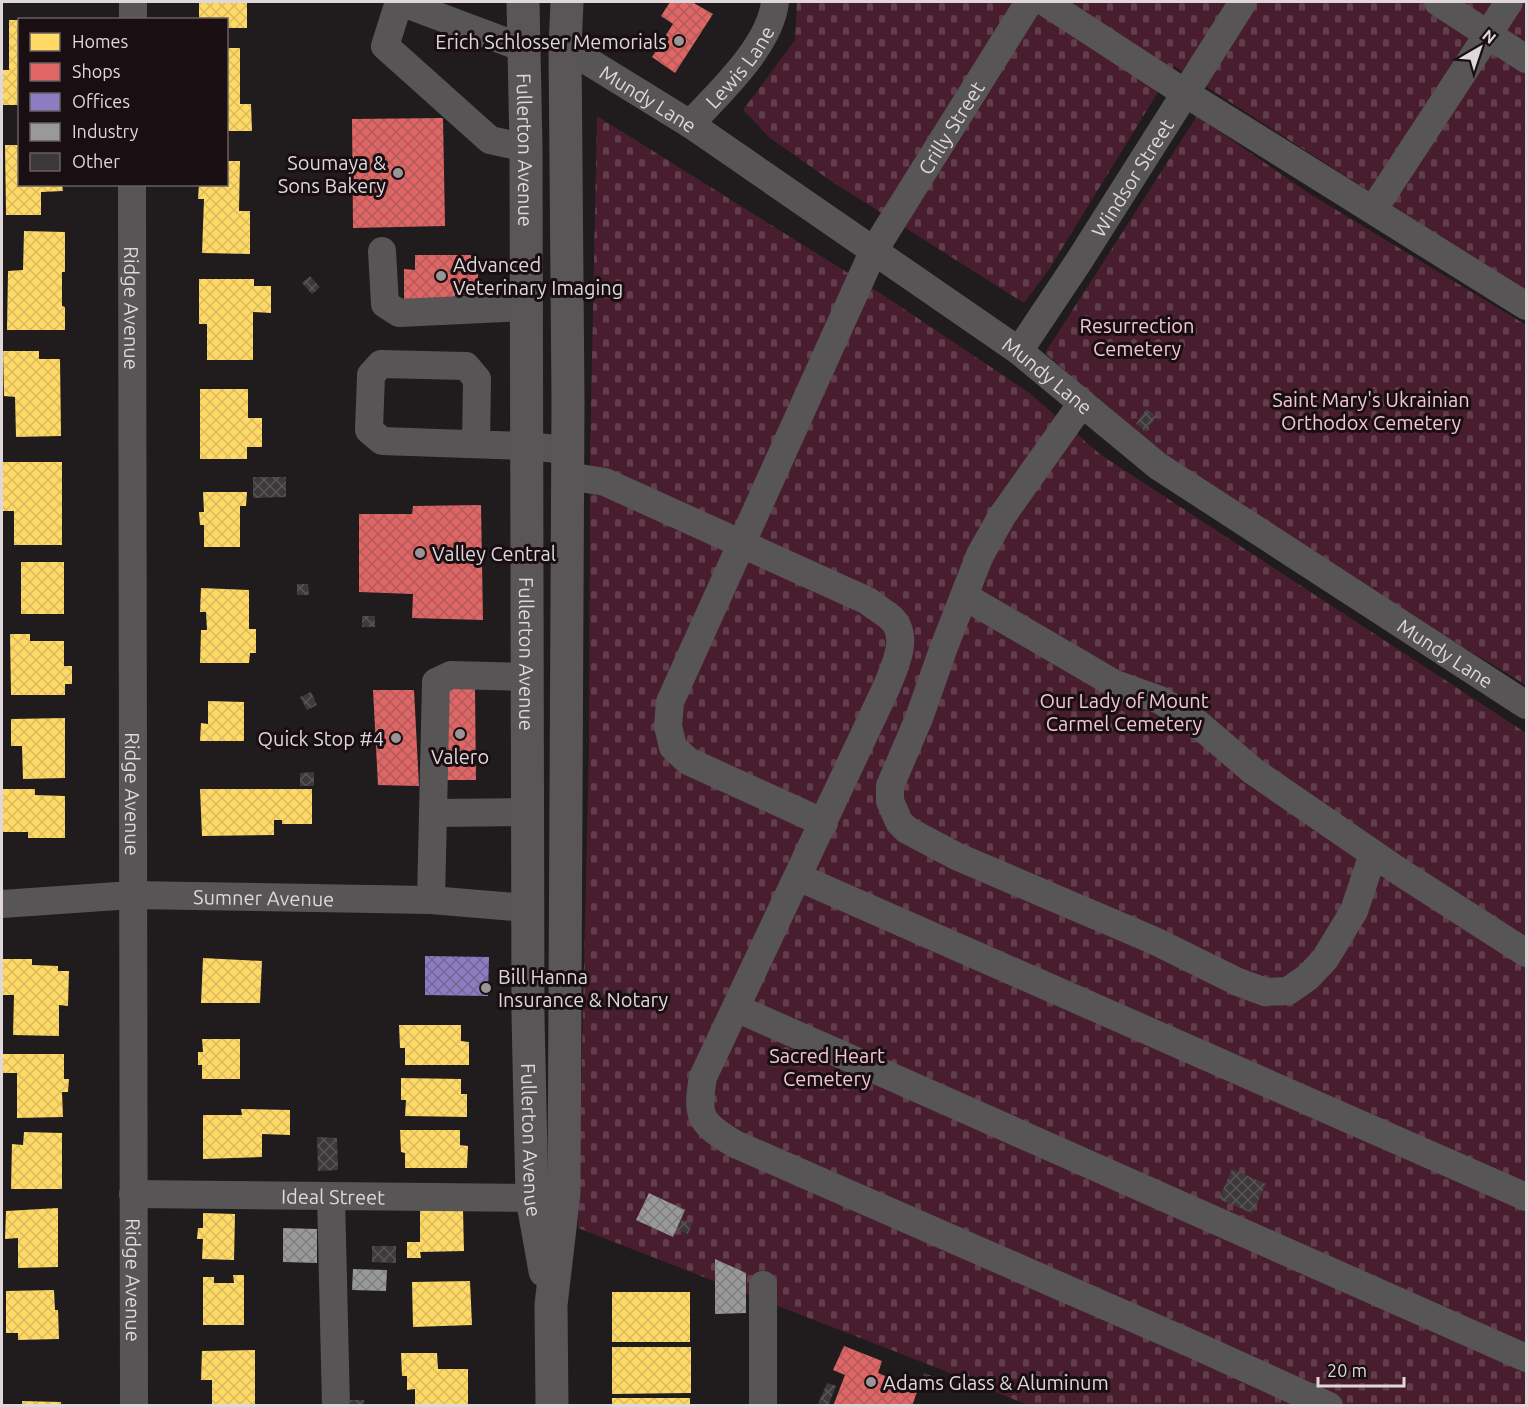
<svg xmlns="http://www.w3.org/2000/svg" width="1528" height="1407" viewBox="0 0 1528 1407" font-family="Ubuntu,sans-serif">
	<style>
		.cemetery { fill: url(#cemetery-stones) }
		.homes { fill: url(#homes-cross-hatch) }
		.shops { fill: url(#shops-cross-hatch) }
		.offices { fill: url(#offices-cross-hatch) }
		.industry { fill: url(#industry-cross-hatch) }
		.building { fill: url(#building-cross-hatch) }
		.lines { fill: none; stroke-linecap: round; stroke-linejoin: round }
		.minor { stroke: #575556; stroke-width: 28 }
		.major { stroke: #5a5658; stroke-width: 33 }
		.poi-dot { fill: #9c9597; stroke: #190f12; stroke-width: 2 }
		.labels { text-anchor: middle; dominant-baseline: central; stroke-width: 6; stroke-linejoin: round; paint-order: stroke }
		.poi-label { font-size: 20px; fill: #dfd7d9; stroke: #190f12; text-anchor: start }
		.street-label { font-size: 20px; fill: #dfd7d9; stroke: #190f12 }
		.park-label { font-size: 20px; fill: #f3c5d4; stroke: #190f12 }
	</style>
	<defs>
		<pattern id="cemetery-stones" width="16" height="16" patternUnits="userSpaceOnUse" patternTransform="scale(1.5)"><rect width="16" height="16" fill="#481e2f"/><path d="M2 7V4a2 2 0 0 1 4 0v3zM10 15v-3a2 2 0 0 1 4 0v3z" fill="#623e4d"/></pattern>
		<pattern id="homes-cross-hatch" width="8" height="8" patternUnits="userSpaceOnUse" patternTransform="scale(1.5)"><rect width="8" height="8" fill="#ffd966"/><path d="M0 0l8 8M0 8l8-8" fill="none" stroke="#d9ba5f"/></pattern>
		<pattern id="shops-cross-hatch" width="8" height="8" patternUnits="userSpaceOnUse" patternTransform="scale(1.5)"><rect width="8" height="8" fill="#e06666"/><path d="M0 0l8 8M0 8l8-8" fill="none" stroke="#b15b5b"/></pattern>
		<pattern id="offices-cross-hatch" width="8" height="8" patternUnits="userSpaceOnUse" patternTransform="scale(1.5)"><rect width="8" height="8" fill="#8e7cc3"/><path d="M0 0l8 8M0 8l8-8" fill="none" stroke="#746796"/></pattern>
		<pattern id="industry-cross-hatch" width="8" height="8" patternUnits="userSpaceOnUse" patternTransform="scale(1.5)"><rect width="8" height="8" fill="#999"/><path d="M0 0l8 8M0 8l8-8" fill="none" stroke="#7f7e7f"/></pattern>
		<pattern id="building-cross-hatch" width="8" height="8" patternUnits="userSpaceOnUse" patternTransform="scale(1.5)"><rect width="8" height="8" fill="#3d393a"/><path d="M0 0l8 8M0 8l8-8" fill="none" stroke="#595556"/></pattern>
	</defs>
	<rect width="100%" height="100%" fill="#201b1c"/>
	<path class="cemetery" d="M797,2H1526V292L1174,66L1050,268L1024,303L831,181L770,138L743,110L795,40Z
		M597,116L880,293L1028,392L1101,455L1526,733V1405H1028L940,1369L578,1228L589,750L590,456Z
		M1197,116L1310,194L1526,325V685L1234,508L1149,445L1045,353Z"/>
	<path class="homes" d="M199,2H247V28H226V20H199Z
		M9,20H20V105H2V70H9Z
		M226,48H240V104H251L252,131H226Z
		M5,145H20V184H62L63,191L41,192V215H6Z
		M226,161H240L239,211H250V254L202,253L204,199H198L199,184H226Z
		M24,231L65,232V272H62V306L65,307V330H7L8,271L23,270Z
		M199,279H254V286H271V313L253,312V360H207V324H199Z
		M3,351H39V359H60L61,436L16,437L15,397L4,396Z
		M200,389H248V418H262V447H247V459H200Z
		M2,462H62V545H14V511H2Z
		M203,492H247L246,506H240V547H204V525H200L199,512H204Z
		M21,562H64V614H21Z
		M201,588L249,590V629H256V653H250L249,663H200L201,630H207L206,612H200Z
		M10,634H30V641H64V666H72V684H65V695H11Z
		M208,701L244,702V741H200L201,723L208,724Z
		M65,718V778L23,779L22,746H11V719Z
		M2,789H35V795L65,796V838H28V832H2Z
		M200,789H312V824H282V820H274V835L202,836Z
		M203,958L262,961L260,1003H201Z
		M2,959H32V965L58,966V971H69L68,1006L59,1005V1036L13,1035L14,995H2Z
		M399,1025H461V1041L469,1042V1065H405V1048H400Z
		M202,1039H240V1079H202V1065H198V1052H203Z
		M2,1054H64V1079H69L68,1092H62L63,1117L17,1118V1073H2Z
		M401,1078L461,1079V1094H467V1117L405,1116L406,1100H401Z
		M241,1109L290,1110V1135L262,1134V1157L203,1159V1115H242Z
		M400,1130H460V1145L468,1146L467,1168H405V1153L401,1152Z
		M24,1132L62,1133V1189H11L12,1144L23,1145Z
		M58,1208V1267L18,1268V1238L5,1239L6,1211Z
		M463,1209L464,1251L420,1252L421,1258H407V1242H420V1210Z
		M203,1213L235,1214L234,1260L202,1259L203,1239H197L198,1228H203Z
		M233,1275H244V1325H203V1277H214V1283H234Z
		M470,1281L472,1325L413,1327L412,1282Z
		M54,1290L55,1310H58L59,1339L18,1340V1333H6V1291Z
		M612,1292H690V1342H612Z
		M612,1347H691V1393L612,1394Z
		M255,1350V1406H212V1380H201L202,1351Z
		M401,1353H437L438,1369H468V1406H415V1389L407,1390V1376H402Z
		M612,1398H690V1406H612Z
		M22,1401L61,1402V1406H22Z"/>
	<path class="shops" d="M670,2H692L713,14L675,73L652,57L673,24L661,16Z
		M443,118L445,226L353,228L352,119Z
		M415,255H471V269H478V282H471V295H455L454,303L404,299V269L415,270Z
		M481,505L483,620L412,618L413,594L359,592V514H412L413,506Z
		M445,688H475L476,780H446Z
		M373,690H414L419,786L378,785Z
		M844,1346L882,1361L878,1373L918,1389L912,1406H833L845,1375L833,1370Z"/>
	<path class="offices" d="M425,956L489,957L488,996L425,995Z"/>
	<path class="industry" d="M649,1193L685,1210L673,1237L636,1220Z
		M283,1228L317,1229V1263L283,1262Z
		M715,1259L746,1273V1313L715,1314Z
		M353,1269L387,1270L386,1291L352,1290Z"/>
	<path class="building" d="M310,276L320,287L312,294L302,283Z
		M1146,409L1156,416L1146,431L1136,424Z
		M253,477H286V497L253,498Z
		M297,584H308L309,595H297Z
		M362,616H375V627H362Z
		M311,692L317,705L307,710L300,697Z
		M314,772V786H300V773Z
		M317,1137L337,1138L338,1170L318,1171Z
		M1232,1169L1266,1184L1252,1213L1219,1199Z
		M682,1219L692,1224L688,1234L677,1229Z
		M372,1246H396V1263L372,1262Z
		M924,1373L934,1377L930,1389L919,1385Z
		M827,1383L836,1386L828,1406H821L818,1404Z
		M350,1400H364V1406H351Z"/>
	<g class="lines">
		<g class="minor">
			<path d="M399,2L385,46L490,140L526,148"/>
			<path d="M400,2L523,48"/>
			<path d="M1045,2L1185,93L1526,306"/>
			<path d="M1438,2L1526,59"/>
			<path d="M133,20V2"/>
			<path id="s1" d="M565,47L690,124L1019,351L1158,466L1526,705"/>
			<path id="s2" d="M690,124C720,92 770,46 775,2"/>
			<path id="s3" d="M132,184L134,1406"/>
			<path d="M1373,210L1509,2"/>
			<path d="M382,251L385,304L399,313L526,307"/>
			<path id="s4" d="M1019,351L1079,261L1243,2"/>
			<path d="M1082,403L1002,516L980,555L944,647L919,718L890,786V801L899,822L907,830L956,856L1155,941L1238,982L1265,992L1288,991L1308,977L1325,959L1354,911L1373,854"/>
			<path d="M476,444L477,379L466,366L381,364L371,375L369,430L382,441L526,446L568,450"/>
			<path d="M568,476L605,482L868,601C875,607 884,612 891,618C910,636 895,666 887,686L703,1077C696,1117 700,1123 735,1144L1190,1343L1329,1406"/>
			<path d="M964,596L1115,684L1160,700L1197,723L1253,771L1400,872L1526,953"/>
			<path d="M433,813L527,812"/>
			<path id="s5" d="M824,823L688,761L673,747L668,726L670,702L873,252L1029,2"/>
			<path d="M798,877L1526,1197"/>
			<path d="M431,900L436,682L451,675L527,677"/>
			<path id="s6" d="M2,904L132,895L431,900L527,908"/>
			<path d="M736,1008L1526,1358"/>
			<path id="s7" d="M133,1194L532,1198"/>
			<path d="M331,1196L336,1406"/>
			<path d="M763,1406V1285"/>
		</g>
		<g class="major">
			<path id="s8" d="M523,2L526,148L528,1015L532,1198L545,1271"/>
			<path d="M552,1406L551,1305L564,1193L568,401L565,47L567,2"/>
		</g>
	</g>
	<g class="poi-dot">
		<circle cx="679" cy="41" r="6"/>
		<circle cx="398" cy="173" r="6"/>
		<circle cx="441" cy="276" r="6"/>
		<circle cx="420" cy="553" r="6"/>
		<circle cx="460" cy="734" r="6"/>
		<circle cx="396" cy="738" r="6"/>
		<circle cx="486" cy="988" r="6"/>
		<circle cx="871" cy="1382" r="6"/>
	</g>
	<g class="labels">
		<g class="poi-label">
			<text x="667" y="41" text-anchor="end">Erich Schlosser Memorials</text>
			<text x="386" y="162" text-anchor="end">Soumaya &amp;<tspan x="386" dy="23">Sons Bakery</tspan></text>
			<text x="453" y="264">Advanced<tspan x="453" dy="23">Veterinary Imaging</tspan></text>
			<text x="432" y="553">Valley Central</text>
			<text x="384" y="738" text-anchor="end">Quick Stop #4</text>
			<text x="460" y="756" text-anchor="middle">Valero</text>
			<text x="498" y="976">Bill Hanna<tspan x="498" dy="23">Insurance &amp; Notary</tspan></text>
			<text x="883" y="1382">Adams Glass &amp; Aluminum</text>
		</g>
		<g class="street-label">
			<text stroke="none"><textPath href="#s2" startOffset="76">Lewis Lane</textPath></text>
			<text stroke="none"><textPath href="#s1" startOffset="98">Mundy Lane</textPath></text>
			<text stroke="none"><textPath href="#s5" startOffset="856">Crilly Street</textPath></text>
			<text stroke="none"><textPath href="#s8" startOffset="148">Fullerton Avenue</textPath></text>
			<text stroke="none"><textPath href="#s4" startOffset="207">Windsor Street</textPath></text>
			<text stroke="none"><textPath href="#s3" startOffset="124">Ridge Avenue</textPath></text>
			<text stroke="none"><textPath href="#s1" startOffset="584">Mundy Lane</textPath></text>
			<text stroke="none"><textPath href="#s1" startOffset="1070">Mundy Lane</textPath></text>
			<text stroke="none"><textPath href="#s8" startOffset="652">Fullerton Avenue</textPath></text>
			<text stroke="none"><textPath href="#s3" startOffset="610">Ridge Avenue</textPath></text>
			<text stroke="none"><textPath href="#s6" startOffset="262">Sumner Avenue</textPath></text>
			<text stroke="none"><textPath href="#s8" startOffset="1138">Fullerton Avenue</textPath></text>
			<text stroke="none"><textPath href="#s7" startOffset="200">Ideal Street</textPath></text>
			<text stroke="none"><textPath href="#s3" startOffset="1096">Ridge Avenue</textPath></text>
		</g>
		<g class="park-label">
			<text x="1137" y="325">Resurrection<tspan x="1137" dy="23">Cemetery</tspan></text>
			<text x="1371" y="399">Saint Mary's Ukrainian<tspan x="1371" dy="23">Orthodox Cemetery</tspan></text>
			<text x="1124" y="700">Our Lady of Mount<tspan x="1124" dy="23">Carmel Cemetery</tspan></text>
			<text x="827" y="1055">Sacred Heart<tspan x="827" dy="23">Cemetery</tspan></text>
		</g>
	</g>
	<rect width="1528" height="1407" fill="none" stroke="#dfd7d9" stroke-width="6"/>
	<rect x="18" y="18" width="210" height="168" fill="#190f12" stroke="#685f62" stroke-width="1.5"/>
	<rect x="30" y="33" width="30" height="18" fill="#ffd966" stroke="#685f62" stroke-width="1.5"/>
	<text x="72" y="48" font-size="18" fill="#dfd7d9">Homes</text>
	<rect x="30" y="63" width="30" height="18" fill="#e06666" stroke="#685f62" stroke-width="1.5"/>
	<text x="72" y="78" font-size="18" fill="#dfd7d9">Shops</text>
	<rect x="30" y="93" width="30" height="18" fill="#8e7cc3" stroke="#685f62" stroke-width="1.5"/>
	<text x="72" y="108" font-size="18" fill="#dfd7d9">Offices</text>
	<rect x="30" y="123" width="30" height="18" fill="#999999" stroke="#685f62" stroke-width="1.5"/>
	<text x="72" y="138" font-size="18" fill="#dfd7d9">Industry</text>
	<rect x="30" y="153" width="30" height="18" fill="#3d393a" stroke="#685f62" stroke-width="1.5"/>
	<text x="72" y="168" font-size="18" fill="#dfd7d9">Other</text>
	<g transform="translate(1480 48) rotate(39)" stroke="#190f12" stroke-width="4.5" paint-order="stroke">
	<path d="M0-4.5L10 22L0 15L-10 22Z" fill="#dfd7d9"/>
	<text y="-9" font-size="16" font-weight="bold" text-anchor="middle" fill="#dfd7d9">N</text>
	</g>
	<path d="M1318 1377v9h86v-9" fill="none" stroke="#dfd7d9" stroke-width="3"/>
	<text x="1327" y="1377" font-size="18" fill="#dfd7d9" stroke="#190f12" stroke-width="4.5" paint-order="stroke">20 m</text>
</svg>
